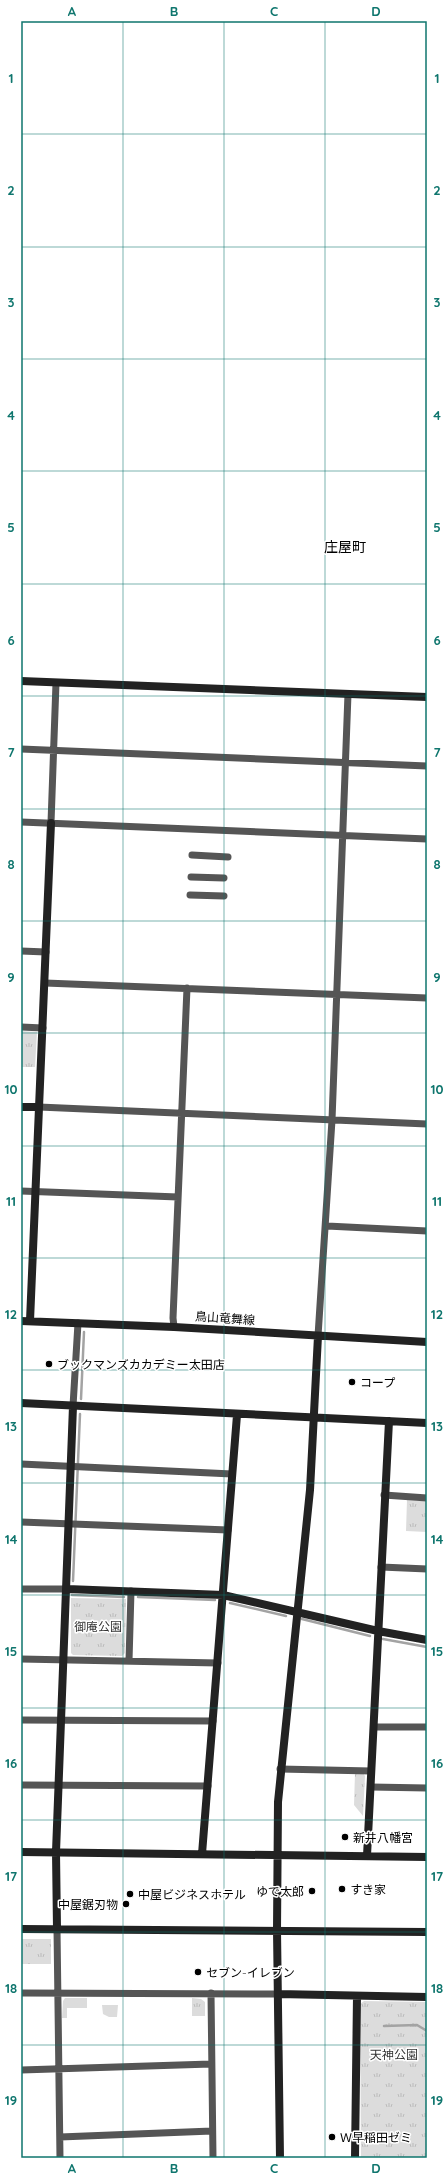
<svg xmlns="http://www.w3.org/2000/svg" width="448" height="2179" viewBox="0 0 448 2179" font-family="Quicksand,'Noto Sans JP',sans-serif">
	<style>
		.grass { fill: url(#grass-tufts) }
		.garden { fill: #dcdcdc }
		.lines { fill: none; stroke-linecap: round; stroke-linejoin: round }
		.stream { stroke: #a3a3a3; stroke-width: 2.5 }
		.street { stroke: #555; stroke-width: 7 }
		.secondary { stroke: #222; stroke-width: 8 }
		.grid { fill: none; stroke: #0f766e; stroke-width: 1; stroke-opacity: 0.55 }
		.poi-dot { fill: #000; stroke: #fff; stroke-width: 1.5 }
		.labels { text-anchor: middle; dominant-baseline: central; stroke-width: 3; stroke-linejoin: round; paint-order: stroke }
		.street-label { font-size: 12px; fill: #000; stroke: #fff }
		.poi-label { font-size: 12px; fill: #000; stroke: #fff; text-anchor: start }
		.park-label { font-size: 12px; fill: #333; stroke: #fff }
		.quarter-label { font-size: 14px; fill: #000; stroke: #fff }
		.neatline { fill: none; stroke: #0f766e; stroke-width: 1.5 }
		.grid-label { font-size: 13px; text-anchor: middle; font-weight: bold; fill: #0f766e }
	</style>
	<defs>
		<pattern id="grass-tufts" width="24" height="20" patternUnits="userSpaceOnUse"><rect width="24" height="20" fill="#dcdcdc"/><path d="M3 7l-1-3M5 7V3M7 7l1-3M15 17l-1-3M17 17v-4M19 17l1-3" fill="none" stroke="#bbb"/></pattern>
	</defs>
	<rect width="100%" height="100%" fill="#fff"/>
	<path class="grass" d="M21,1031L37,1032L35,1067H21Z
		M407,1500L427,1501V1532L406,1531Z
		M71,1598L126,1599L125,1653L122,1656L73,1655L71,1653Z
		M355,1773H363L365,1776L363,1816L354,1805Z
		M21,1939H51V1964H21Z
		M192,1998L201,1999L205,2002V2016H192Z
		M364,2001L427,2002V2158H361L360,2004Z"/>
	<path class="garden" d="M65,1998H87V2008H67V2018H62L63,2001Z
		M102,2005H118L117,2017H109L103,2014Z"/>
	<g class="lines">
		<path class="stream" d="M81,1399L84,1332
			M73,1581L80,1414
			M72,1595L124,1597
			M138,1597L215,1600
			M230,1603L286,1616
			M302,1619L370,1636
			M383,1639L427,1647
			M384,2026L417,2025L427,2031"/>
		<path class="street" d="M21,749L427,766
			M21,822L427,839
			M51,823L56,683
			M192,855L228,857
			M191,877L224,878
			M190,895L224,896
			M21,951L46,952
			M45,983L427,998
			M21,1027L43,1028
			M39,1107L427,1124
			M21,1191L178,1197
			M327,1226L427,1231
			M174,1327L173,1318L187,988
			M318,1336L332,1120L348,694
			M73,1406L78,1323
			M21,1464L232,1474
			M384,1495L427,1498
			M21,1522L228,1530
			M381,1567L427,1569
			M21,1589H67
			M21,1659L218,1663
			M129,1661L131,1591
			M21,1720L213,1721
			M374,1727H427
			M280,1769L371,1771
			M21,1785L208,1786
			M371,1787L427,1788
			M57,1929L60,2158
			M21,1993L278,1994
			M211,1993L213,2158
			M21,2070L211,2064
			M60,2137L212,2131"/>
		<path class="secondary" d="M21,681L427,697
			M21,1107H39
			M21,1321L174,1327L427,1342
			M30,1321L51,823
			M21,1403L427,1423
			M67,1589L223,1595L378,1631L427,1640
			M21,1852L427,1857
			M202,1854L237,1415
			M367,1856L389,1421
			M21,1929L427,1932
			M57,1929L56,1852L73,1406
			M278,1994L427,1997
			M280,2158L277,1930L278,1802L310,1490L318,1336
			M355,2158L357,1996"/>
	</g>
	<path class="grid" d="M123,21V2158M224,21V2158M325,21V2158M21,134H427M21,247H427M21,359H427M21,471H427M21,584H427M21,696H427M21,809H427M21,921H427M21,1033H427M21,1146H427M21,1258H427M21,1370H427M21,1483H427M21,1595H427M21,1708H427M21,1820H427M21,1932H427M21,2045H427"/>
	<g class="poi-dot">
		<circle cx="49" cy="1364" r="4"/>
		<circle cx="352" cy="1382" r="4"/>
		<circle cx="345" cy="1837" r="4"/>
		<circle cx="342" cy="1889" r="4"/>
		<circle cx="312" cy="1891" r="4"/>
		<circle cx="130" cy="1894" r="4"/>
		<circle cx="126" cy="1904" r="4"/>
		<circle cx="198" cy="1972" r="4"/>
		<circle cx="332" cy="2137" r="4"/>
	</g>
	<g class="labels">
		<g class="street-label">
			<text transform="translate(225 1318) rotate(4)">鳥山竜舞線</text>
		</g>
		<g class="poi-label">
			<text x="57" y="1364">ブックマンズカカデミー太田店</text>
			<text x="360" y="1382">コープ</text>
			<text x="353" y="1837">新井八幡宮</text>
			<text x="350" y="1889">すき家</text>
			<text x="304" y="1891" text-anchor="end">ゆで太郎</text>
			<text x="138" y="1894">中屋ビジネスホテル</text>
			<text x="118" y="1904" text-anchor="end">中屋鋸刃物</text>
			<text x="206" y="1972">セブン-イレブン</text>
			<text x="340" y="2137">Ｗ早稲田ゼミ</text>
		</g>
		<g class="park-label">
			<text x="98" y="1626">御庵公園</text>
			<text x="394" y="2054">天神公園</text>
		</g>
		<g class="quarter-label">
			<text x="345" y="547">庄屋町</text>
		</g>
	</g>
	<rect width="448" height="2179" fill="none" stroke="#ffffff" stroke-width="44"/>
	<rect x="22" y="22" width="404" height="2135" class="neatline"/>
	<g class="grid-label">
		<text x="72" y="16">A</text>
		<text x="174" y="16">B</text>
		<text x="274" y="16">C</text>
		<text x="376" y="16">D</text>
		<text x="11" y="83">1</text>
		<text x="437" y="83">1</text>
		<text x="11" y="195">2</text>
		<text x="437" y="195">2</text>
		<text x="11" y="307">3</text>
		<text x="437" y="307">3</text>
		<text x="11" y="420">4</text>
		<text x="437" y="420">4</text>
		<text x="11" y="532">5</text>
		<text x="437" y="532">5</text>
		<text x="11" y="645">6</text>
		<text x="437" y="645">6</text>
		<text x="11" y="757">7</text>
		<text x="437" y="757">7</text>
		<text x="11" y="869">8</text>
		<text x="437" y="869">8</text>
		<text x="11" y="982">9</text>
		<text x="437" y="982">9</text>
		<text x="11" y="1094">10</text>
		<text x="437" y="1094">10</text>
		<text x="11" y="1206">11</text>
		<text x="437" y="1206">11</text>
		<text x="11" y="1319">12</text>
		<text x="437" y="1319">12</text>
		<text x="11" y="1431">13</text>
		<text x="437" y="1431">13</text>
		<text x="11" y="1544">14</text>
		<text x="437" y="1544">14</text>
		<text x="11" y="1656">15</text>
		<text x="437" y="1656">15</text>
		<text x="11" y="1768">16</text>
		<text x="437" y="1768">16</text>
		<text x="11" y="1881">17</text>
		<text x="437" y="1881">17</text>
		<text x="11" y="1993">18</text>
		<text x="437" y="1993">18</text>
		<text x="11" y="2105">19</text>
		<text x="437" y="2105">19</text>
		<text x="72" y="2173">A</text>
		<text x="174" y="2173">B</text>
		<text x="274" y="2173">C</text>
		<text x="376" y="2173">D</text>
	</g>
</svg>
